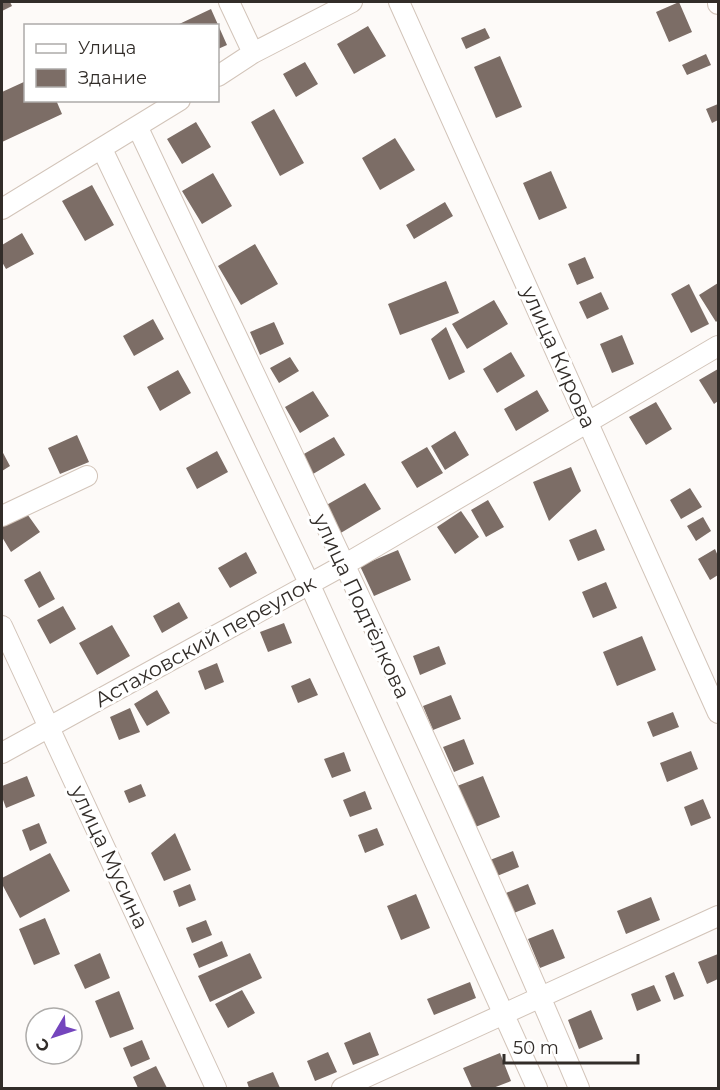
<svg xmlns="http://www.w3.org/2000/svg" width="720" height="1090" viewBox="0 0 720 1090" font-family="Montserrat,sans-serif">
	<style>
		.building { fill: #7c6d66 }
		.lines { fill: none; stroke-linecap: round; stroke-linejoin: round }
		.minor-casing { stroke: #d2c4b9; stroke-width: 22 }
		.minor { stroke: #fff; stroke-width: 20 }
		.labels { text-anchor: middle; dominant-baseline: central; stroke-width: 6; stroke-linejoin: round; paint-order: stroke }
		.street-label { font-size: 21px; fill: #322d29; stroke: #fff }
	</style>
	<rect width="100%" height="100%" fill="#fdfaf8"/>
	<path class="building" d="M2,2H10L12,6L2,11Z
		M679,2L692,32L669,42L656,12Z
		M211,9L227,45L218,49V26H175Z
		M368,26L386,56L354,74L337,44Z
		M485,28L490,38L466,49L461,38Z
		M706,54L711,65L687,75L682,65Z
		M500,56L522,107L496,118L474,67Z
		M305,62L318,84L296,97L283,74Z
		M26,81V100H56L62,114L2,142V92Z
		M718,104V120L712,123L706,109Z
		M274,109L304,163L280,176L251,122Z
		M196,122L211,147L182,164L167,139Z
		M395,138L415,170L380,190L362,158Z
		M551,171L567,208L539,220L523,183Z
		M213,173L232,206L202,224L182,191Z
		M92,185L114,225L85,241L62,201Z
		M445,202L453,216L414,239L406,225Z
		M22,233L34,254L6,269L2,262V245Z
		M255,244L278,284L241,305L218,266Z
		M585,257L594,278L577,285L568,264Z
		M446,281L459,313L400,335L388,304Z
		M718,283V320L716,322L699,295Z
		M689,284L709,324L691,333L671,294Z
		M601,292L609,309L587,319L579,302Z
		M494,300L508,324L467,349L452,324Z
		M153,319L164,339L134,356L123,336Z
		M274,322L284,344L260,355L250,332Z
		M446,327L465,372L449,380L431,339Z
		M622,335L634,364L612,373L600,344Z
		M511,352L525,376L497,393L483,369Z
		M290,357L299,371L279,383L270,368Z
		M718,369V401L714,404L699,380Z
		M178,370L191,393L160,411L147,387Z
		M537,390L549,411L516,431L504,409Z
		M313,391L329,416L300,433L285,407Z
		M656,402L672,429L646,445L629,417Z
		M455,431L469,455L445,470L431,446Z
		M77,435L89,462L60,474L48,448Z
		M334,437L345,455L313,474L302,455Z
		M427,447L443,473L417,488L401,462Z
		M2,451L10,466L2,471Z
		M217,451L228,472L197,489L186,468Z
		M571,467L581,491L549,521L533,482Z
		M365,483L381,509L339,534L323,507Z
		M690,488L702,507L681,519L670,500Z
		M488,500L504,527L486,537L471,510Z
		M25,511L40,532L11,552L2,537V527Z
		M461,511L479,537L455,554L437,527Z
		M703,517L711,531L696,541L687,526Z
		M596,529L605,550L578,561L569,540Z
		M715,549L718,556V575L710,580L698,559Z
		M398,550L411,580L374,596L360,566Z
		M246,552L257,573L230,588L218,568Z
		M40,571L55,599L39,608L24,580Z
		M606,582L617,608L593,618L582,592Z
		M179,602L188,618L162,633L153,616Z
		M63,606L76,629L50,644L37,620Z
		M284,623L292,643L268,652L260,632Z
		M112,625L130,656L97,675L79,643Z
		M642,636L656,670L617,686L603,652Z
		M439,646L446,664L420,675L413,656Z
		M217,663L224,682L205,690L198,671Z
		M310,678L318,695L298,703L291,686Z
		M157,690L170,713L147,726L134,704Z
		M451,695L461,719L433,730L423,706Z
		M130,708L140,732L119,740L110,717Z
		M673,712L679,727L653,737L647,722Z
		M464,739L474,764L454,772L443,747Z
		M691,751L698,769L667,782L660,763Z
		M344,752L351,771L332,778L324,759Z
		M27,776L35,796L6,808L2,797V786Z
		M483,776L500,817L473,828L457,786Z
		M141,784L146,796L129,803L124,791Z
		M365,791L372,809L350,817L343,800Z
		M703,799L711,818L691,826L684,807Z
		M39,823L47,843L30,851L22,830Z
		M377,828L384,845L365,853L358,835Z
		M175,833L191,870L164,881L151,853Z
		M513,851L519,867L497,876L490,860Z
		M50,853L70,891L20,918L2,884V878Z
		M190,884L196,900L179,907L173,891Z
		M528,884L536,904L514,913L506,893Z
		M416,894L430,928L401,940L387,906Z
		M651,897L660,920L626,934L617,911Z
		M45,918L60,954L34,965L19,929Z
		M206,920L212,935L192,943L186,928Z
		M553,929L565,958L540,968L528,939Z
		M222,941L228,956L199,968L193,954Z
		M100,953L110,978L85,989L74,965Z
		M250,953L262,978L210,1002L198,976Z
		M718,954V979L707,984L698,962Z
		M674,972L684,996L674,1000L665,976Z
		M470,982L476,998L434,1015L427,999Z
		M654,985L661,1001L637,1011L631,994Z
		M242,990L255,1013L228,1028L215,1004Z
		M119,991L134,1029L110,1038L95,1001Z
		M591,1010L603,1039L579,1049L568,1020Z
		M370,1032L379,1055L353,1065L344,1043Z
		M142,1040L150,1059L131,1067L123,1048Z
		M328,1052L337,1072L315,1081L307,1061Z
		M500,1053L511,1081L493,1088H472L463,1068Z
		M156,1066L167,1088H138L133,1077Z
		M273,1072L280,1088H249L247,1082Z"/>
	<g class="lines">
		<defs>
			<path id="minor" d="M229,2L253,53
				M399,2L718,713
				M718,2V4
				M218,76L253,53L352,2
				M138,128C288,446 443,764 579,1088
				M102,149L309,583L537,1088
				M2,209L180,100
				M2,516L87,476
				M2,626L216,1088
				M2,753L344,565L718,346
				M342,1088L718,916"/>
		</defs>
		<use href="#minor" class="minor-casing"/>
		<use href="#minor" class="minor"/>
	</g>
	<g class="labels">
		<g class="street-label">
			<text transform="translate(559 357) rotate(66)">улица Кирова</text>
			<text transform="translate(362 606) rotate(65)">улица Подтёлкова</text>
			<text transform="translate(205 641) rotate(-29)">Астаховский переулок</text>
			<text transform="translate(110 857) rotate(65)">улица Мусина</text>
		</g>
	</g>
	<rect width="720" height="1090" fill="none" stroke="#322d29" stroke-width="6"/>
	<rect x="24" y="24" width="195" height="78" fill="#ffffff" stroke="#adaba9" stroke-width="1.5"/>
	<rect x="36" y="44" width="30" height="9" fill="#ffffff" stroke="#adaba9" stroke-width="1.5"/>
	<text x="78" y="54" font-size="18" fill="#322d29">Улица</text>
	<rect x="36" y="69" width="30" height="18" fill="#7c6d66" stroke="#adaba9" stroke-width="1.5"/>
	<text x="78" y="84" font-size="18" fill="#322d29">Здание</text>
	<g transform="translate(54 1036) rotate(231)"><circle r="28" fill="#ffffff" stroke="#adaba9" stroke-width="1.5"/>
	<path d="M0-4.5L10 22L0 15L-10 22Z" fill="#7445bd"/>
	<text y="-9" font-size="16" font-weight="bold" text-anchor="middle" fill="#322d29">С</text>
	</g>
	<path d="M504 1054v9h134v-9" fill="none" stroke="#322d29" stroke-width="3"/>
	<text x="513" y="1054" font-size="18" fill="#322d29" stroke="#ffffff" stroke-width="4.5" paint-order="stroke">50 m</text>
</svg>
